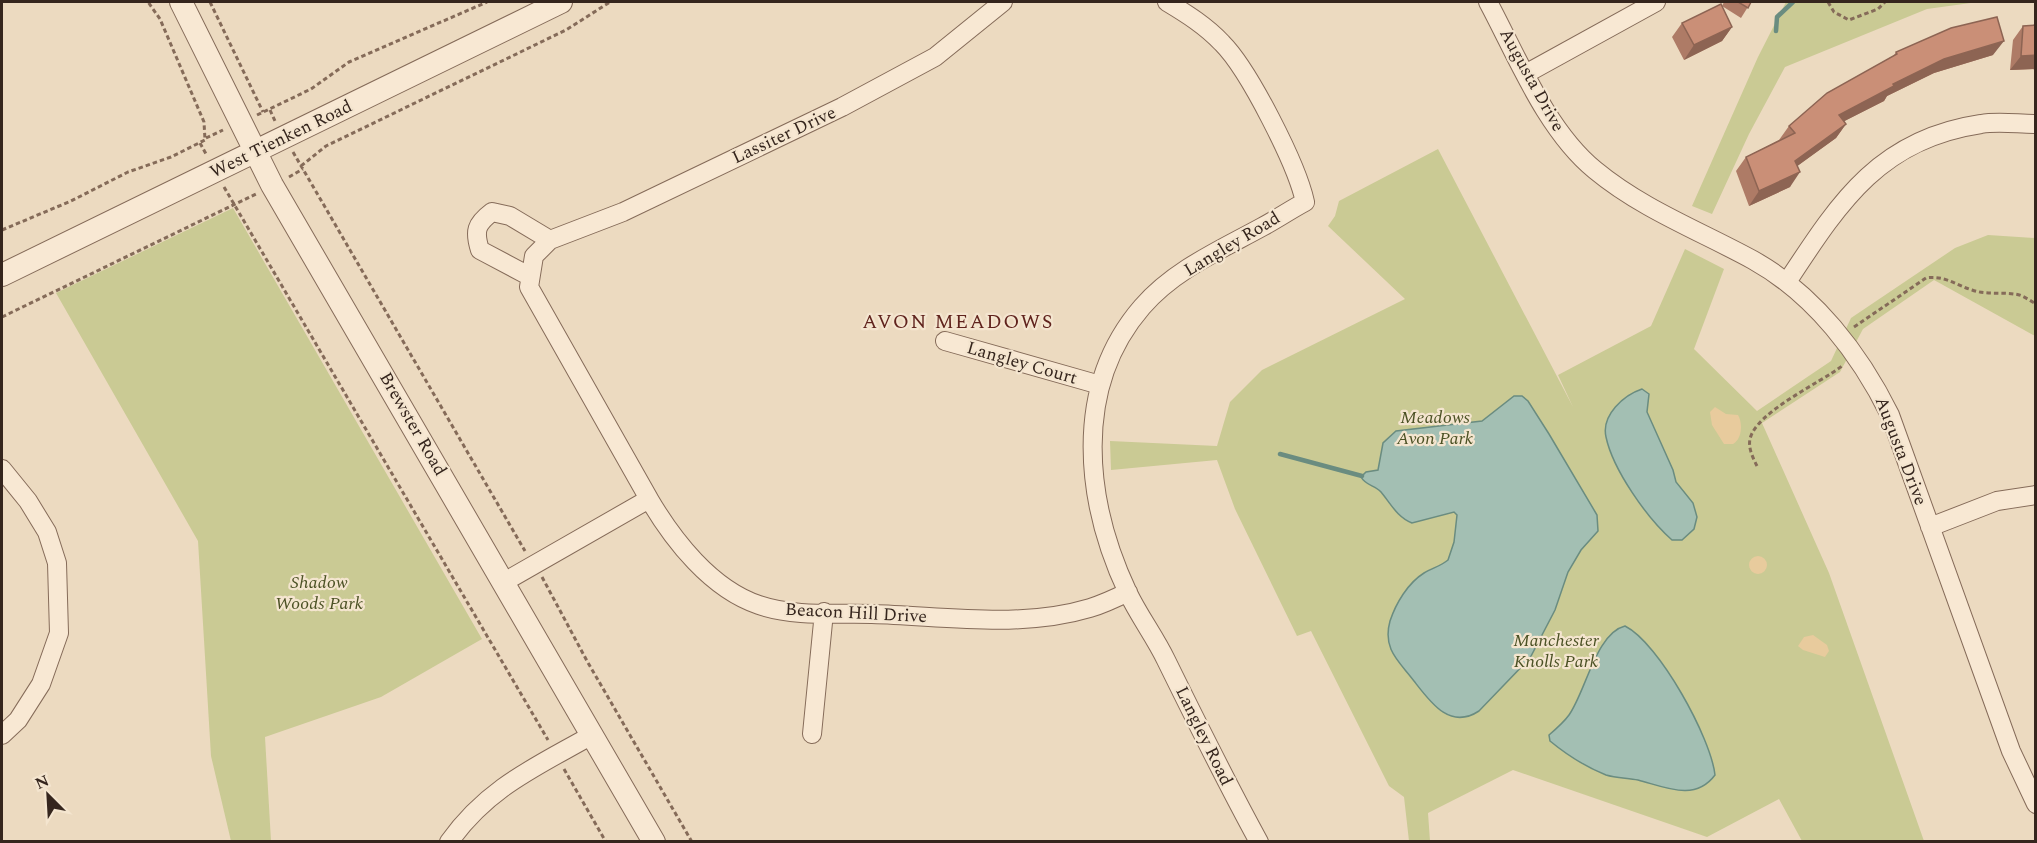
<svg xmlns="http://www.w3.org/2000/svg" width="2037" height="843" viewBox="0 0 2037 843" font-family="Spectral,serif">
	<style>
		.green { fill: #caca94 }
		.sand { fill: #e8cb9d }
		.water { fill: #a3bfb3; stroke: #6a8c80; stroke-width: 1.5 }
		.lines { fill: none; stroke-linecap: round; stroke-linejoin: round }
		.stream { stroke: #6a8c80; stroke-width: 4.5 }
		.minor-casing { stroke: #856b59; stroke-width: 20 }
		.tertiary-casing { stroke: #856b59; stroke-width: 24 }
		.path { stroke: #856b59; stroke-width: 3; stroke-dasharray: 4.5 3; stroke-linecap: butt }
		.minor { stroke: #f8e8d3; stroke-width: 18 }
		.tertiary { stroke: #f8e8d3; stroke-width: 22 }
		.wall { fill: #ae7b66 }
		.shaded-wall { fill: #8d6453 }
		.building { fill: #ca8f77; stroke: #8d6453; stroke-width: 1.5 }
		.labels { text-anchor: middle; dominant-baseline: central; stroke-width: 4.5; stroke-linejoin: round; paint-order: stroke }
		.street-label { font-size: 18px; fill: #35251d; stroke: #f4e5cf }
		.park-label { font-size: 18px; font-style: italic; fill: #4b5124; stroke: #f4e5cf }
		.neighbourhood-label { font-size: 20px; letter-spacing: 1.5px; fill: #60231d; stroke: #f4e5cf }
	</style>
	<rect width="100%" height="100%" fill="#ecdac0"/>
	<path class="green" d="M1786,2H1978L1927,9L1785,67L1749,134L1712,214L1692,206L1758,57Z
		M1438,149L1573,407L1558,375L1651,326L1685,249L1724,269L1694,349L1757,411L1831,361L1851,318L1955,248L1988,235L2035,238V336L1934,280L1863,329L1840,372L1762,423L1829,573L1924,841H1802L1779,799L1707,837L1513,770L1428,813L1430,841H1409L1404,797L1389,786L1311,631L1297,636L1235,509L1217,460L1111,470L1110,441L1217,446L1230,402L1262,370L1405,299L1328,226L1335,216L1339,201Z
		M233,208L482,639L381,697L265,737L271,841H231L211,756L198,541L56,293Z"/>
	<path class="sand" d="M1715,407L1726,414L1738,415C1743,423 1742,439 1733,444H1724L1712,425L1710,412Z
		M1749 565a9 9 0 1 1 18 0a9 9 0 1 1-18 0Z
		M1813,635L1827,645L1829,651L1825,657L1803,650L1798,646L1804,637Z"/>
	<path class="water" d="M1642,389L1649,394L1647,412L1673,470L1676,482L1693,503L1697,517L1694,529L1682,540H1672C1647,518 1613,470 1606,437C1601,415 1624,395 1642,389Z
		M1514,396H1522L1528,401L1549,434L1597,515L1598,531L1581,550L1568,572L1555,610L1530,658L1479,711C1450,730 1431,703 1414,681C1400,662 1382,650 1390,621C1396,603 1408,583 1424,573C1432,568 1441,566 1448,560L1454,542L1457,515L1454,512L1412,523C1397,517 1391,504 1381,492C1375,485 1366,486 1361,477L1366,472L1378,470L1383,443L1396,431L1482,421Z
		M1625,626C1659,643 1711,738 1715,775C1695,802 1665,787 1638,780C1628,778 1616,778 1606,775C1586,767 1567,755 1550,741L1549,735C1556,729 1564,722 1569,715C1586,691 1596,633 1625,626Z"/>
	<g class="lines">
		<path class="stream" d="M1776,31L1777,17L1793,2
			M1280,454L1362,476"/>
		<defs>
			<path id="minor" d="M1167,2C1187,14 1206,26 1222,43C1249,70 1297,165 1305,202C1290,210 1277,219 1262,227C1220,250 1174,270 1142,307C1072,388 1085,502 1128,593C1139,616 1155,637 1166,660C1196,721 1226,782 1259,842
				M1488,2C1517,56 1546,130 1595,170C1642,209 1700,231 1753,260C1814,294 1860,354 1890,415L2011,751L2036,804
				M1527,73L1656,2
				M529,276L480,250C474,231 476,224 492,212L510,216L550,240
				M1787,282C1839,203 1879,139 1981,124C1998,121 2018,124 2036,124
				M945,341L1100,385
				M2,469L28,501L47,532L57,563L59,633L41,684L18,720L2,735
				M649,499L529,287L534,256L550,240L623,212L842,107L935,57L1003,2
				M1930,527L1997,501L2036,495
				M504,582L649,499C673,540 711,589 759,605C794,617 835,613 872,614C944,616 1020,629 1090,608C1103,604 1116,598 1128,592
				M812,734L824,612
				M449,842C488,787 536,767 592,735"/>
			<path id="tertiary" d="M181,2L272,185L654,842
				M2,275L561,2"/>
		</defs>
		<use href="#minor" class="minor-casing"/>
		<use href="#tertiary" class="tertiary-casing"/>
		<path class="path" d="M210,2L263,112
			M1828,2L1834,12L1849,20L1878,9L1885,2
			M270,110L275,121
			M257,115L311,89L349,62L487,2
			M206,138L223,130
			M200,143L206,154
			M293,152L525,551
			M301,166L326,146L566,30L610,2
			M289,177L303,169
			M224,187L548,740
			M2,230L71,201L128,172L171,157L205,140L204,122L160,19L148,2
			M2,317L256,194
			M1854,327L1926,278C1944,275 1956,285 1972,290C1986,295 2000,292 2014,294C2021,294 2029,300 2036,304
			M1757,466C1753,458 1748,448 1750,439C1756,412 1820,383 1842,366
			M542,577L587,661L692,842
			M564,769L606,842"/>
		<use href="#minor" class="minor"/>
		<use href="#tertiary" class="tertiary"/>
	</g>
	<path class="wall" d="M1724,2H1751L1741,18L1722,6Z
		M1682,23L1732,27L1722,41L1684,60L1672,37Z
		M2023,26L2036,69L2010,70L2013,40Z
		M1896,52L1993,55L1934,73L1887,96L1884,101L1844,121L1846,124L1836,138L1797,166L1790,187L1749,206L1736,171L1746,157L1779,140L1789,126L1893,57Z"/>
	<path class="shaded-wall" d="M1732,27L1722,41L1684,60L1694,45Z
		M2004,41L1993,55L1934,73L1887,96L1884,101L1829,129L1839,115L1893,84L1944,59Z
		M2036,55V69L2010,70L2021,56Z
		M1846,124L1836,138L1785,175L1795,161Z
		M1800,172L1790,187L1749,206L1759,191Z"/>
	<path class="building" d="M1738,2H1751L1748,8Z
		M1721,4L1732,27L1694,45L1682,23Z
		M1997,17L2004,41L1944,59L1893,84L1894,86L1839,115L1846,124L1795,161L1800,172L1759,191L1746,157L1795,133L1789,126L1827,93L1897,54L1896,52L1951,28Z
		M2036,25V55L2021,56L2023,26Z"/>
	<g class="labels">
		<g class="street-label">
			<text transform="translate(1532 80) rotate(61)">Augusta Drive</text>
			<text transform="translate(784 135) rotate(-25)">Lassiter Drive</text>
			<text transform="translate(281 139) rotate(-26)">West Tienken Road</text>
			<text transform="translate(1232 244) rotate(-31)">Langley Road</text>
			<text transform="translate(1022 363) rotate(16)">Langley Court</text>
			<text transform="translate(413 424) rotate(60)">Brewster Road</text>
			<text transform="translate(1901 451) rotate(69)">Augusta Drive</text>
			<text transform="translate(856 613) rotate(3)">Beacon Hill Drive</text>
			<text transform="translate(1204 736) rotate(64)">Langley Road</text>
		</g>
		<g class="park-label">
			<text x="1435" y="417">Meadows<tspan x="1435" dy="21">Avon Park</tspan></text>
			<text x="319" y="582">Shadow<tspan x="319" dy="21">Woods Park</tspan></text>
			<text x="1556" y="640">Manchester<tspan x="1556" dy="21">Knolls Park</tspan></text>
		</g>
		<g class="neighbourhood-label">
			<text x="958" y="322">AVON MEADOWS</text>
		</g>
	</g>
	<rect width="2037" height="843" fill="none" stroke="#35251d" stroke-width="6"/>
	<g transform="translate(48 795) rotate(336)" stroke="#f4e5cf" stroke-width="4.5" paint-order="stroke">
	<path d="M0-4.5L10 22L0 15L-10 22Z" fill="#35251d"/>
	<text y="-9" font-size="16" font-weight="bold" text-anchor="middle" fill="#35251d">N</text>
	</g>
</svg>
